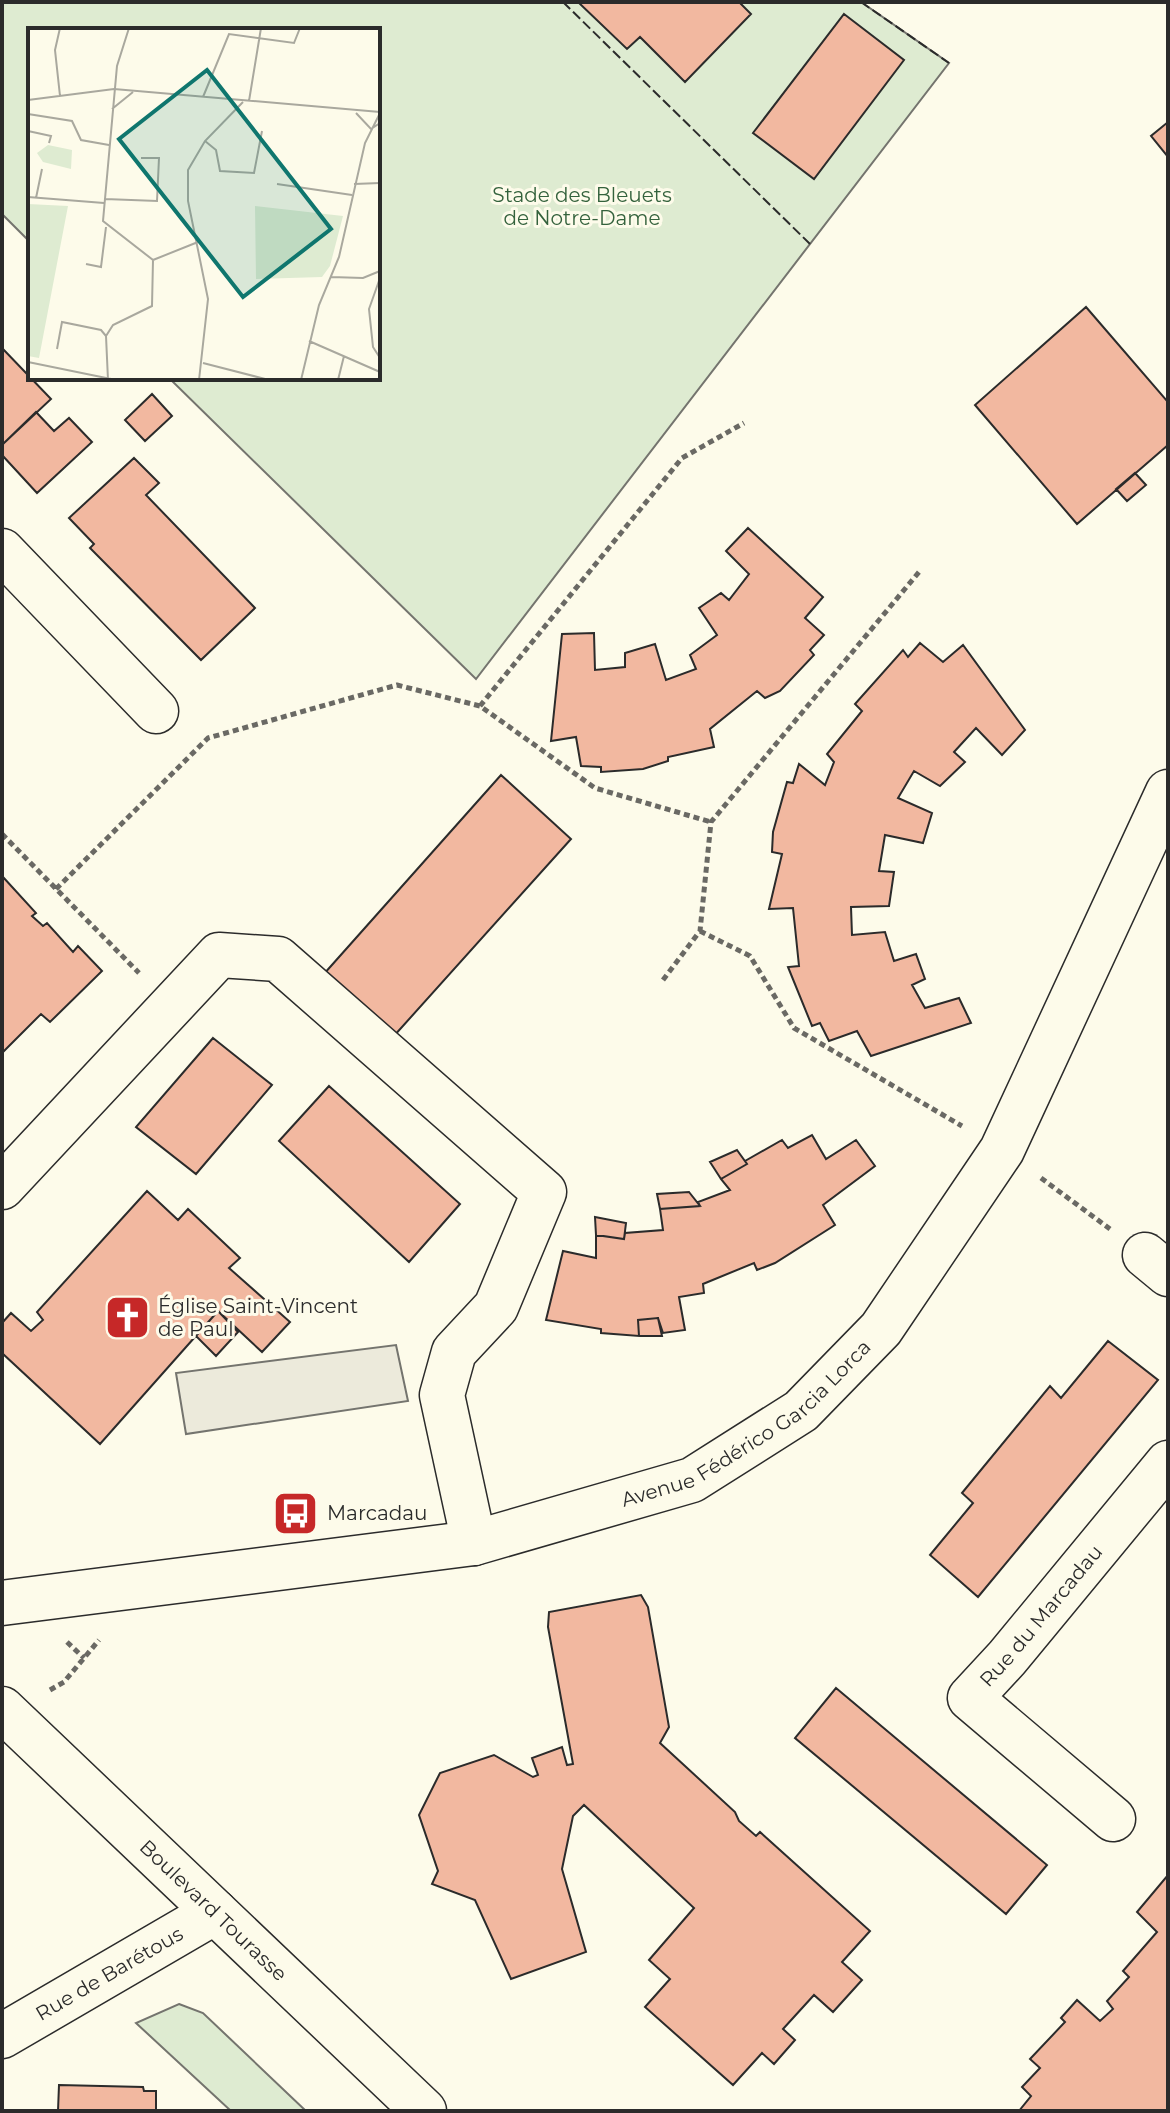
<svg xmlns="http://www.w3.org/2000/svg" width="1170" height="2113" viewBox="0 0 1170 2113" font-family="Montserrat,sans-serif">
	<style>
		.green { fill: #deebd1; stroke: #74746e; stroke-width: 2 }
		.parking { fill: #eceadb; stroke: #74746e; stroke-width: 2 }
		.building { fill: #f2b8a0; stroke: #2b2b2b; stroke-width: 2 }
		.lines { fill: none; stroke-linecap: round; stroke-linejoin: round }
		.minor-casing { stroke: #2b2b2b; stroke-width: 47 }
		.major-casing { stroke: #2b2b2b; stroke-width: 47 }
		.path { stroke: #6a6964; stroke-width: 5; stroke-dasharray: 6 4; stroke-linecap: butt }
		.minor { stroke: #fdfbea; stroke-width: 44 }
		.major { stroke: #fdfbea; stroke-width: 44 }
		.fence { stroke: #2b2b2b; stroke-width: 2; stroke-dasharray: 10 4; stroke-linecap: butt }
		.labels { text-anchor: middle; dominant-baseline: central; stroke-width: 6; stroke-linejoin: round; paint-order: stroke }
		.park-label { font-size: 20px; fill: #34623c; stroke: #fdfbea }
		.poi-label { font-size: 20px; fill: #2b2b2b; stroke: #fdfbea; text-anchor: start }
		.street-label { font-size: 20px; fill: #2b2b2b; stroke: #fdfbea }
		.inset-road { fill: none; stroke: #a9a89e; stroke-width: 2 }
		.view { fill: #0f766e; fill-opacity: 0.15; stroke: #0f766e; stroke-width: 4 }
		.inset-edge { fill: none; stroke: #2b2b2b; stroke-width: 4 }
	</style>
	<rect width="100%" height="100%" fill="#fdfbea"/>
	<path class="green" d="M2,2H861L949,63L476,679L169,378H378V30H30V242L2,214Z
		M179,2004L203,2013L306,2111H231L136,2023Z"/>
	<path class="parking" d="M396,1345L408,1401L186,1434L176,1373Z"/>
	<path class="building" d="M578,2H739L751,14L685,82L640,37L627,49Z
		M844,14L904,60L814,179L753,133Z
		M1168,122V157L1151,136Z
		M1086,307L1168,402V445L1077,524L975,405Z
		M2,348L51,399L2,445Z
		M152,394L172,416L145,441L125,420Z
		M36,412L54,431L69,418L92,442L37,493L2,455V445Z
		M134,458L159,483L146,495L255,608L201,660L90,548L94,544L69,518Z
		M1135,473L1146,485L1127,501L1116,489Z
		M748,528L823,597L805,618L824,635L810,650L814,655L780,691L765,698L757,691L710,729L714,747L668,757V761L643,769L601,772V767L581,766L576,737L551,741L562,634L594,633L595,670L625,667V653L655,644L666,680L696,669L690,655L717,635L699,608L721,593L729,600L749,574L726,551Z
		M920,643L943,662L963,645L1025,730L1002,755L976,728L954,752L965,762L940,786L914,771L898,798L932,813L923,843L885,835L879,871L894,872L889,906L851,907L852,935L885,932L894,961L916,954L925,979L912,985L925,1008L959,998L971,1023L871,1056L857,1031L829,1041L820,1023L812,1026L788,967L799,966L793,908L769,909L782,854L772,852L773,832L787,782L793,783L799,764L825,785L834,762L827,754L862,711L855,704L903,650L908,657Z
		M501,775L571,839L393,1037L323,975Z
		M3,877L36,913L32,916L43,926L47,923L73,952L78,946L102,971L50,1022L41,1014L2,1053Z
		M213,1038L272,1085L196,1174L136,1127Z
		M329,1086L460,1204L409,1262L279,1141Z
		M812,1135L826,1159L856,1140L875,1166L823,1205L835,1225L775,1263L757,1270L754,1263L703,1284L704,1293L679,1297L685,1330L663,1333L658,1318L638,1320L639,1336L601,1333V1329L546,1320L563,1251L596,1258V1235L624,1239L625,1233L663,1230L660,1209L700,1206L698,1202L730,1190L721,1179L747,1164L745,1161L782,1140L788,1148Z
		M737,1150L747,1164L721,1179L710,1162Z
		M147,1191L178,1220L188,1209L240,1258L229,1268L290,1322L262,1352L218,1311L100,1444L2,1353V1323L11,1313L31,1331L43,1320L37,1312Z
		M689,1192L700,1206L660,1209L657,1194Z
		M595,1217L626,1223L624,1239L596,1235Z
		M218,1311L238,1332L216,1356L196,1336Z
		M658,1318L662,1336H639L638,1320Z
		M1108,1341L1158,1380L978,1597L930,1555L973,1503L962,1493L1050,1386L1061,1398Z
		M641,1595L648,1607L669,1727L660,1743L735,1812L739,1821L756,1836L760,1832L870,1931L842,1962L862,1980L833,2012L814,1995L783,2029L795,2040L774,2064L762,2053L733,2085L645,2007L670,1979L649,1960L694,1908L584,1805L573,1816L562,1869L586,1952L511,1979L475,1900L432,1884L438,1871L419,1815L440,1773L494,1755L533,1777L538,1775L532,1758L562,1747L567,1765L573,1764L548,1627L549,1612Z
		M836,1688L1047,1865L1006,1914L795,1738Z
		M1168,1875V2111H1019L1031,2096L1022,2087L1040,2068L1030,2059L1065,2022L1061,2018L1077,2000L1100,2021L1113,2009L1107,2001L1129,1977L1123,1971L1157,1932L1137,1912Z
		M59,2085L143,2087L144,2091H156V2111H58Z"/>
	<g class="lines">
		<defs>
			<g id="minor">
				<path d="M2,551L156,711"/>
				<path d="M2,1187L219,955L278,959L544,1192L496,1307L454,1352L442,1395L474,1543"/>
				<path d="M1145,1255L1168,1274"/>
				<path id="s1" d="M2,1603L474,1543L692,1480L801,1411L881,1329L1002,1150L1168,792"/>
				<path id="s2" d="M1113,1819L970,1698L1007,1658L1168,1463"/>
				<path id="s3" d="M2,2036L215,1912"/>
			</g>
			<g id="major">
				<path id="s4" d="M2,1709L424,2111"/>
			</g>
		</defs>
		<use href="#minor" class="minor-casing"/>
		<use href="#major" class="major-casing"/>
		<path class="path" d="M480,706L682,458L744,423
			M2,834L139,973
			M56,889L208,738L397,685L480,706L595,788L711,822
			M700,931L750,956L794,1028L962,1126
			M663,980L700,931L711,822L919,572
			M1041,1178L1110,1229
			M67,1642L84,1658
			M50,1690L64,1682L99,1640"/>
		<use href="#minor" class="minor"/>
		<use href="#major" class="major"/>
		<path class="fence" d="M563,2L810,244
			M861,2L949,63"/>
	</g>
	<defs>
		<symbol id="church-square" viewBox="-11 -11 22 22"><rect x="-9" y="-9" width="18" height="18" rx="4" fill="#c62828" stroke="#fdfbea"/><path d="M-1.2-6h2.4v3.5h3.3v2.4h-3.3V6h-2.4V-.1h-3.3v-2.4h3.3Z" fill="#fff"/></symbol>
		<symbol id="bus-square" viewBox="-11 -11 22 22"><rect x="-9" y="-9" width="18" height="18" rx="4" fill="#c62828" stroke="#fdfbea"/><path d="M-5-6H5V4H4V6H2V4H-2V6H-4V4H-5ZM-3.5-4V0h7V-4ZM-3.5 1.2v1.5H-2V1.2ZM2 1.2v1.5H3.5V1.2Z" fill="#fff"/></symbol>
	</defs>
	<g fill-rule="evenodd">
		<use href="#church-square" x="102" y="1292" width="51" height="51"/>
		<use href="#bus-square" x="270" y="1488" width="51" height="51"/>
	</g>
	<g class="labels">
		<g class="park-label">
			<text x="582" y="195">Stade des Bleuets<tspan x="582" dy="23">de Notre-Dame</tspan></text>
		</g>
		<g class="poi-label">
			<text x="158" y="1306">Église Saint-Vincent<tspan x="158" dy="23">de Paul</tspan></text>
			<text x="327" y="1513">Marcadau</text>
		</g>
		<g class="street-label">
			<text stroke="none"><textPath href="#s1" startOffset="778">Avenue Fédérico Garcia Lorca</textPath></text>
			<text stroke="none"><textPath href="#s2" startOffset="296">Rue du Marcadau</textPath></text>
			<text stroke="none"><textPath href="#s4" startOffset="292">Boulevard Tourasse</textPath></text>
			<text stroke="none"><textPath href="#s3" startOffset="124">Rue de Barétous</textPath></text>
		</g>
	</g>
	<g transform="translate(28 28)">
		<rect width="352" height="352" fill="#fdfbea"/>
		<path d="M20,117L44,122L43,141L15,134L9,125ZM0,176L40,178L11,330L0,328ZM227,178L315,188L302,238L294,249L228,251Z" fill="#deebd1"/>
		<path class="inset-road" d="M32,68L27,22L32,0M175,69L201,6L266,15L272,0M0,72L86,61L352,84M221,73L233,0M84,81L105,64M328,85L343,101L352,95M0,86L44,93L53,112L81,117M0,103L23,108L21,115M177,113L188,122L192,143L226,145L234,103M249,156L324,167M326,156L352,155M0,169L76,175M8,170L14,141M77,171L129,173L131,130H113M125,232L170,214M58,236L73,239L78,199M303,249L335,250L352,243M352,250L341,281L345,319L352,330M281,313L352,344M29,321L34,294L73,302L78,308M0,334L88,352M175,335L241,352M80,352L78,308L85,297L124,278L125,232L75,193L89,38L101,0M171,352L180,271L160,173V142L177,113L215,74M273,352L291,277L311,229L337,115L352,85M310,352L316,328"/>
		<path class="view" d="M179,42L303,201L215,269L91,111Z"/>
		<rect width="352" height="352" class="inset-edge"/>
	</g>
	<rect width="1170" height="2113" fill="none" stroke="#2b2b2b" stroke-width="8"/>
</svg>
